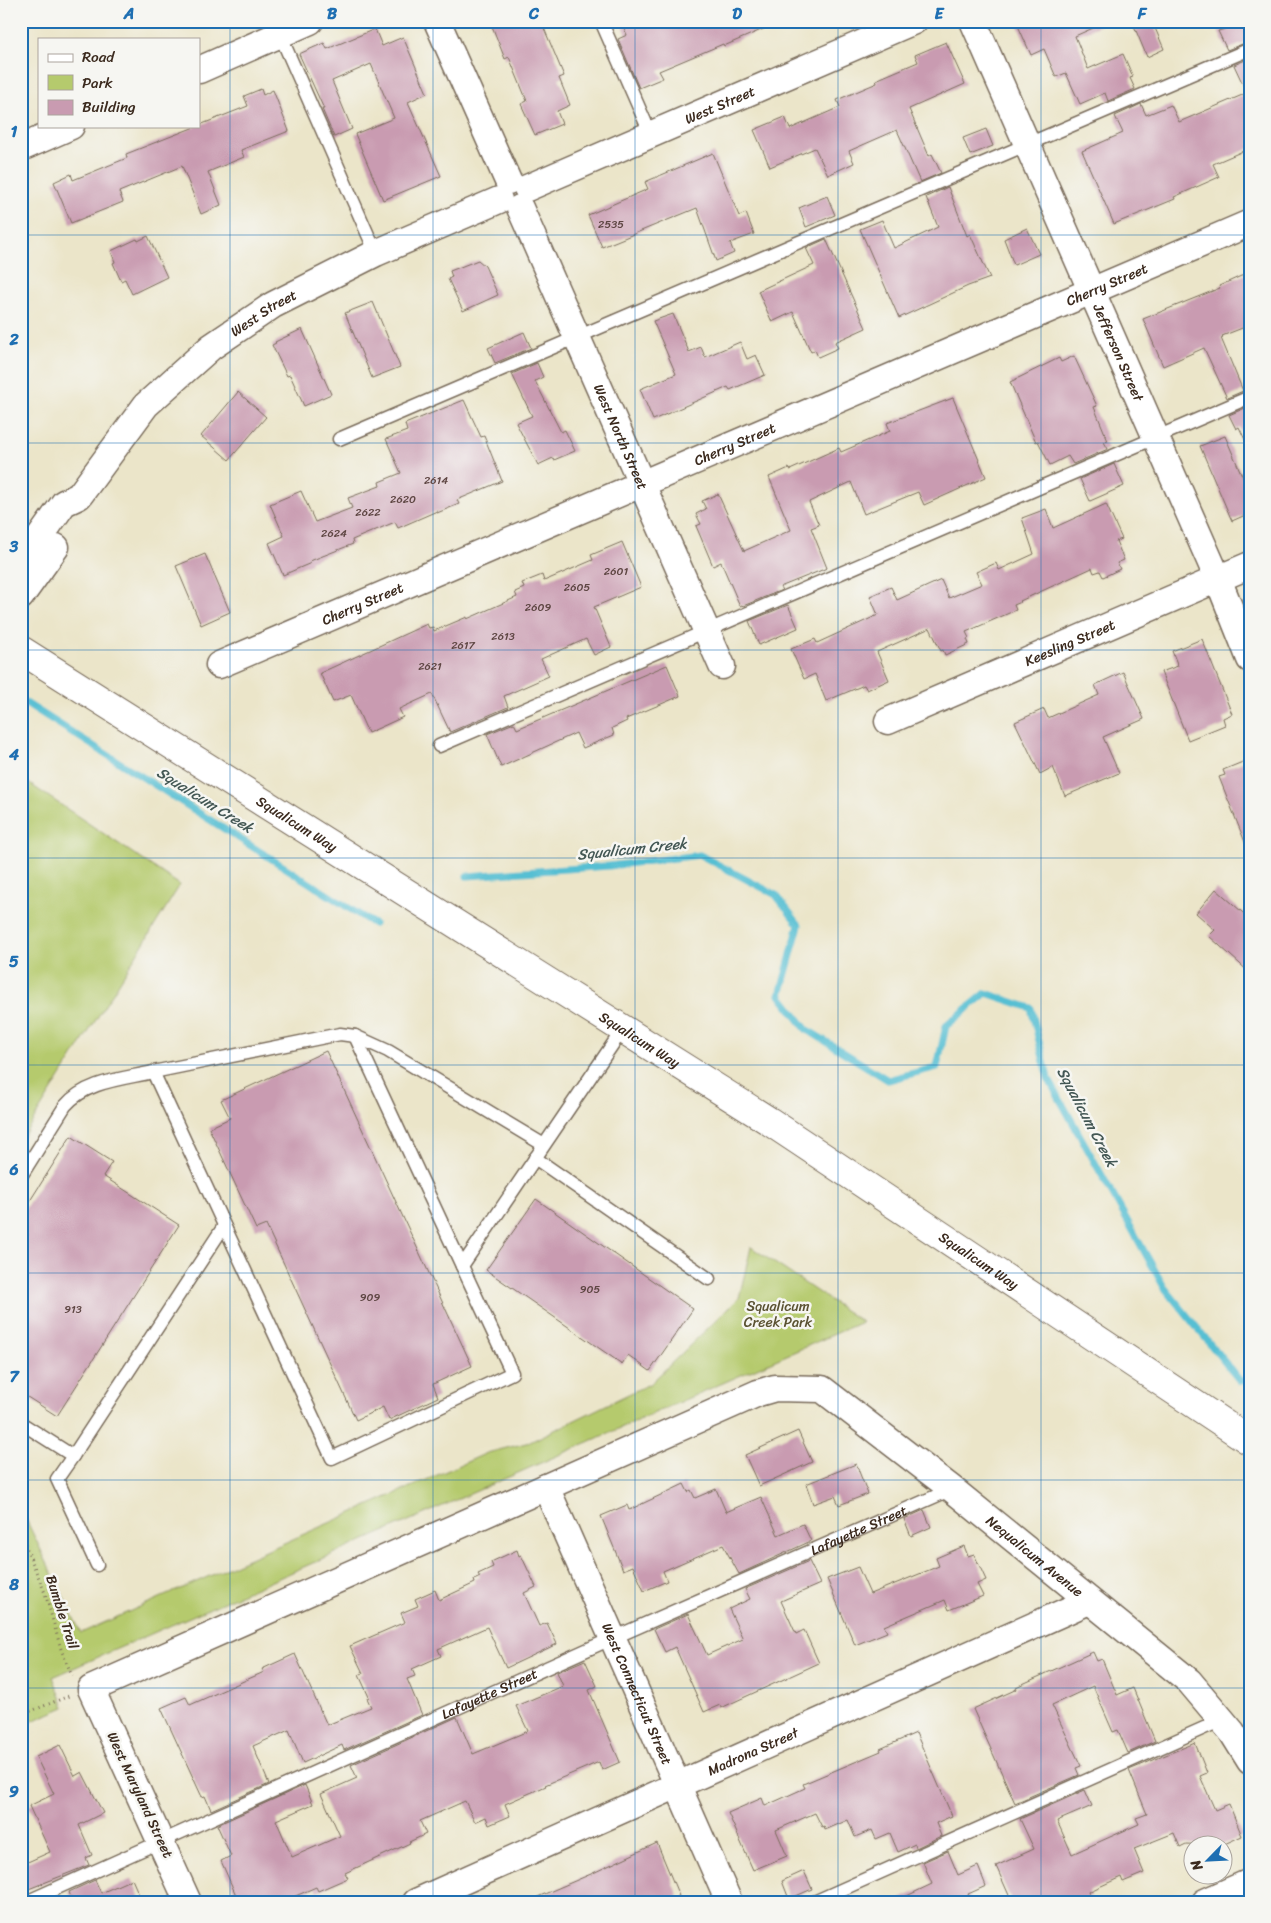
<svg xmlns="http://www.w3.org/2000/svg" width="1271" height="1923" viewBox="0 0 1271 1923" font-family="Sriracha,sans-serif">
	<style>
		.green { fill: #b5ca6d; stroke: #787a46 }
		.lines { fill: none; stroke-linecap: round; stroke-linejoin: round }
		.stream { stroke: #56bfd3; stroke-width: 7 }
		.building { fill: #c99bb1 }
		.service-casing { stroke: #796b5a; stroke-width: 15 }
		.minor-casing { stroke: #796b5a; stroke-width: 29 }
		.tertiary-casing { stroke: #796b5a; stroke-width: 30 }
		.path { stroke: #796b5a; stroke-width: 3; stroke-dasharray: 1 4; stroke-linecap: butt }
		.service { stroke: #fff; stroke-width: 12 }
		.minor { stroke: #fff; stroke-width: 26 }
		.tertiary { stroke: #fff; stroke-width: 28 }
		.grid { fill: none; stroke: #1f6fb2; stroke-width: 1; stroke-opacity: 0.55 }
		.labels { text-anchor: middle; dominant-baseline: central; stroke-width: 5; stroke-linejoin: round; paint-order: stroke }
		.number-label { font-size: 11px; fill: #5e4643 }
		.street-label { font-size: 14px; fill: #3b2a1e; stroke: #f6f6f2 }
		.park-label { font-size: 14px; fill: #5a5232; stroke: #f6f6f2 }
		.water-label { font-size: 15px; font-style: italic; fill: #435754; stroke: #f6f6f2 }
		.neatline { fill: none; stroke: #1f6fb2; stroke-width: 2 }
		.grid-label { font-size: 16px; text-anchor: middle; font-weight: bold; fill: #1f6fb2 }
	</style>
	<rect width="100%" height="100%" fill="#f6f6f2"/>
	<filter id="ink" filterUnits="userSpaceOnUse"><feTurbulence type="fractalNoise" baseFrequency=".02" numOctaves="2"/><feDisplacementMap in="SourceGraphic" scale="10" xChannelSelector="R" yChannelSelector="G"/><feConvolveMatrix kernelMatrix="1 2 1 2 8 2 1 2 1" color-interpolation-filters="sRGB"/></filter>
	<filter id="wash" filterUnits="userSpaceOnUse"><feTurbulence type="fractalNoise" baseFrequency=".0096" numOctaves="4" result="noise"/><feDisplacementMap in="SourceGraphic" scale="20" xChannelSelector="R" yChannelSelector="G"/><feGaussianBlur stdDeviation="1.12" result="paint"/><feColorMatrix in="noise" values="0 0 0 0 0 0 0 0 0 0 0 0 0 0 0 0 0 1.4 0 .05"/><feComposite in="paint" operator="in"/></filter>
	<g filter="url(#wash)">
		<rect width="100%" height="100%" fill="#ebe5c9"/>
		<path class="green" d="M21,778L180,885L21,1140Z
			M751,1247L862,1322L53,1677L65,1707L21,1726V1509L81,1633L487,1453L530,1442L651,1383L739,1298Z"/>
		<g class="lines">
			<path class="stream" d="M21,700L374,924
				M467,876L609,866L700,855L776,895L799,925L780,995L806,1029L888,1080L937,1067L946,1026L986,993L1031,1008L1048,1078L1164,1287L1240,1381H1250"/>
		</g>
		<g id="blocks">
			<path class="building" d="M490,21H541L564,76L559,78L570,105L557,111L562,124L535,135L521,104L527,101L509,57L505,59Z
				M621,21H782L724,46L723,44L659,71L663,78L639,88L618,39L627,35Z
				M1016,21H1109L1075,36L1088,69L1123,54L1133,77L1130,78L1135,89L1108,101L1105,93L1080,104L1066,73L1056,77L1044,49L1031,55Z
				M1132,21H1152L1164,49L1147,57Z
				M1226,21H1250V41L1227,50L1218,31L1229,28Z
				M375,29L382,46L403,37L427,93L408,102L441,176L383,200L355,134L394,118L371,64L332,81L352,129L334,137L322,109H324L299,54L324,43L327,49Z
				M946,42L965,84L909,109L929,156L932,154L941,173L920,182L897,130L849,151L854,163L828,175L815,148L770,167L754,130L785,117L790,129L840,107L837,100L877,83L876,80L918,62L915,55Z
				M1250,58V148L1213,164L1219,177L1174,197L1175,199L1114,224L1082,151L1123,133L1115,116L1141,104L1146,115L1171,105L1179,122L1247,93L1234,65Z
				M261,89L263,95L273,90L289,131L241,150L244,157L208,172L221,205L201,214L182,166L119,192L123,202L71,223L54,182L71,174L73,180L127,158L126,154L248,106L244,96Z
				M986,129L993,146L970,155L963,138Z
				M713,153L739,216L746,213L754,234L730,243L734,253L716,261L697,208L602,247L588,215L648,189L645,182Z
				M948,187L967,236L970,234L990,278L968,286L899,318L860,229L882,220L894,248L938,227L926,197Z
				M827,196L835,215L806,227L799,208Z
				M1027,228L1039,254L1014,265L1004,239Z
				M148,236L167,277L132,294L125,279L121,281L113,263L115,262L111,251L137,239L138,241Z
				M826,239L866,328L835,342L838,348L818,357L815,350L811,352L793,312L772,322L758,291L814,265L806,248Z
				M478,260L485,266L498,295L463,311L448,279L452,277L450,271Z
				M1250,272V325L1222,336L1223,337L1221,338L1243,391L1227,398L1204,348L1163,366L1143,319L1220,288L1219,286Z
				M373,302L400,367L372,378L345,313Z
				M673,314L689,352L701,347L705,357L740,342L747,359L756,355L765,375L730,390L728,387L653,420L640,389L676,374L653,321Z
				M302,329L331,394L304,406L290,375L287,376L272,345L276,343L275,342Z
				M524,332L531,348L495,363L488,348Z
				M1074,356L1097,406L1094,407L1108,441L1104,442L1108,449L1073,464L1068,456L1050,465L1038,441L1036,442L1010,382L1059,358L1061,362Z
				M537,363L543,377L535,381L561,432L565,430L575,451L554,460L553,458L538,465L516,423L532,416L512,374Z
				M238,392L266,417L229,460L201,436Z
				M953,398L986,477L924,505L918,492L864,514L851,482L809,502L819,525L811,528L827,568L780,587L782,590L743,606L742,605L740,606L721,562L713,566L696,526L701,524L696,514L706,509L702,501L718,494L744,551L791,530L769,477L789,468L790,470L839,448L841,452L890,431L887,423Z
				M464,400L481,437L484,436L502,481L457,500L459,504L437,513V511L398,528L395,522L352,540L353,544L310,561L311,563L283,575L269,543L284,536L270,504L301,491L315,522L352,508L348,498L380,486L379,482L401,473L386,439L407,431L405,424Z
				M1250,406V443L1247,444L1239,427L1236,429L1229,415Z
				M1225,436L1250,494V513L1232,521L1200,446Z
				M1114,464L1124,486L1090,501L1080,479Z
				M1106,504L1122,539L1116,541L1124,560L1117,563L1120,569L1103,577L1100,571L1094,573L1092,568L1020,601L1021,602L1014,605L1016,610L966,632L969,638L967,639L969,644L945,655L943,650L941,651L930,628L877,652L889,680L867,690L864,685L826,701L815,674L804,679L791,649L815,639L817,643L878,615L870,596L891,587L897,600L941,580L949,598L982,584L976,572L996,563L999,570L1034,554L1022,518L1046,509L1053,528Z
				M622,542L641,587L594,607L611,647L594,655L586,639L541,659L549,676L504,696L508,707L450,732L432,694L399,709L403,717L368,733L351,695L333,702L320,673L427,624L429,628L433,627L434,631L467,617V619L517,597L515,592L524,588L522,583L542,575L544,581L593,560L591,555Z
				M205,554L230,612L201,625L176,566Z
				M788,605L798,628L759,645L749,621Z
				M1202,639L1232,714L1223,718L1225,725L1188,740L1161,672L1178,666L1172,651Z
				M667,665L680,696L626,719L627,721L612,728L614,735L583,748L576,733L501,767L487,734L514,723L517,729Z
				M1123,672L1144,719L1103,737L1119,773L1065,796L1053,767L1040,774L1015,722L1044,709L1048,718L1099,695L1095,685Z
				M1250,759V852H1249L1219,777L1225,775L1223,770Z
				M1216,889L1250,919V973L1209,936L1215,930L1196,913Z
				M326,1051L472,1366L433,1384L438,1397L389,1420L383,1407L356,1420L266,1225L256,1229L209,1128L230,1118L221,1100Z
				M71,1136L112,1162L103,1176L179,1225L57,1416L21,1393V1215Z
				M536,1199L693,1309L650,1371L628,1355L622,1364L486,1270Z
				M798,1431L812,1462L759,1486L745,1455Z
				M856,1464L868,1494L839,1505L835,1496L813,1504L806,1484Z
				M684,1484L688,1492L691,1490L695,1498L716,1489L726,1512L761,1497L778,1535L803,1524L811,1541L739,1574L723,1545L663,1571L667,1581L644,1591L633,1566L623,1570L601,1516L627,1505L629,1510Z
				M924,1510L931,1527L911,1536L904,1519Z
				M964,1546L968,1556L974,1554L986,1580L977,1584L983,1596L949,1610L945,1600L884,1626L887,1632L855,1645L827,1579L858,1567L870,1594L939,1566L936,1558Z
				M517,1550L519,1556L521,1555L536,1587L524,1593L539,1626L547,1623L557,1644L506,1668L487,1627L438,1649L441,1656L412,1669L415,1676L407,1679L422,1715L344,1750L342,1745L303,1763L289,1730L253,1746L269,1784L211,1810L205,1796L202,1797L161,1708L186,1697L190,1705L264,1672L262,1669L295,1654L327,1725L371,1707L367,1698L369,1697L359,1675L363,1673L350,1646L405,1622L401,1613L418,1606L415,1599L435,1590L439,1600L475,1583L474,1580L480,1577L478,1574L493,1567L491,1562Z
				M809,1561L820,1584L781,1601L796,1634L804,1630L819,1663L721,1708L720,1705L704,1712L675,1647L665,1652L654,1629L688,1614L707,1655L743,1639L729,1609L750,1599L745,1589Z
				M1093,1652L1097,1661L1102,1659L1117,1695L1133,1688L1155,1741L1128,1753L1118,1730L1113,1732L1093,1686L1052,1705L1081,1766L1076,1768L1079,1775L1015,1803L973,1709L1017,1689L1016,1687Z
				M585,1660L597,1686L589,1690L620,1762L602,1770L599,1762L545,1785L546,1786L505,1804L510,1816L489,1825L486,1817L475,1822L465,1801L420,1821L426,1834L409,1842L410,1843L345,1873L348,1878L318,1891L316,1887L282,1902H239L221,1861L231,1856L217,1825L305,1785L313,1804L276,1820L292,1857L340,1836L321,1794L357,1778L351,1765L457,1717L473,1754L528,1731L516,1706L563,1686L557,1672Z
				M916,1733L952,1816L936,1823L941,1836L916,1848L915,1844L898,1852L890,1833L876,1839L872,1830L855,1837L848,1820L825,1830L824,1826L822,1827L815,1813L776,1830L787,1856L753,1870L728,1813L762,1798L765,1806L805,1788L803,1784L881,1751L880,1749Z
				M1195,1743L1207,1773L1200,1776L1215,1810L1229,1804L1242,1836L1220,1846L1186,1844L1180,1847L1174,1833L1134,1849L1144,1873L1123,1882L1121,1877L1088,1892L1090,1896L1078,1902H1012L996,1866L1034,1849L1020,1819L1085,1790L1092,1806L1057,1821L1072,1854L1139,1824L1136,1818L1147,1814L1129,1770Z
				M60,1745L75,1776L82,1772L103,1813L79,1825L92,1855L86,1858L89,1865L21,1892V1865L50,1852L29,1806L54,1794L36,1757Z
				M657,1843L679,1896L665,1902H526L591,1874Z
				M948,1851L958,1875L978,1866L986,1886L968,1894L972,1902H894L932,1884L923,1862Z
				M804,1871L812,1889L789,1899L782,1881Z
				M132,1879L142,1902H73L69,1892L95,1880L101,1893Z"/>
		</g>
	</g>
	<g filter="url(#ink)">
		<use href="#blocks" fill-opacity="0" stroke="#796b5a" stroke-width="1"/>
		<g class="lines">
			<defs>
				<g id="service">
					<path d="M274,21L376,253"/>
					<path d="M601,21L651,135"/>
					<path d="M339,439L1250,49"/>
					<path d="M439,746L1250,397"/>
					<path d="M355,1036L462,1266"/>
					<path d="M544,1145L388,1051L355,1036L340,1034L153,1072L332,1458L512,1373L462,1266L623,1029"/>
					<path d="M535,1158L709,1279"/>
					<path d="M21,1176L65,1106C86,1081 123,1079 153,1072"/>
					<path d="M21,1423L73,1456L224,1226"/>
					<path d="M73,1456L57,1479L97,1565"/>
					<path id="s1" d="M26,1902L613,1638L952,1489"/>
					<path d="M814,1902L1222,1720"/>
				</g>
				<g id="minor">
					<path d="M437,21L508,181"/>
					<path id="s2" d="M973,21L1218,579L1250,659"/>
					<path d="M199,70L310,21"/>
					<path d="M21,148L71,126"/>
					<path id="s3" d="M527,188L914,21"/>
					<path id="s4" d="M520,208L722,666"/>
					<path id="s5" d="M21,564L64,503L79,496L146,405L211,347L273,305L376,253L499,200"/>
					<path d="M21,596L56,547"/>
					<path id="s6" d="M219,665L1250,223"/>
					<path id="s7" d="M888,721L1250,565"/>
					<path id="s8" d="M546,1487L729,1902"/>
					<path id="s9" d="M188,1902L91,1689L758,1393L775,1388L822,1389L952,1489L1189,1681L1232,1732L1250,1761"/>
					<path id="s10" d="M416,1902L1089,1601"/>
					<path d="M1205,1902L1250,1882"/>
				</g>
				<g id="tertiary">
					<path id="s11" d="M21,650L769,1121L1250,1441"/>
				</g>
			</defs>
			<use href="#service" class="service-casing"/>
			<use href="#minor" class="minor-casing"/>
			<use href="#tertiary" class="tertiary-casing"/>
			<path class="path" d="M21,1535L45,1593L61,1649L72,1676
				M21,1715L69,1696"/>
			<use href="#service" class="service"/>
			<use href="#minor" class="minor"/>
			<use href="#tertiary" class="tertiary"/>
		</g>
	</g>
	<path class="grid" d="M230,21V1902M433,21V1902M635,21V1902M838,21V1902M1041,21V1902M21,235H1250M21,443H1250M21,650H1250M21,858H1250M21,1065H1250M21,1273H1250M21,1480H1250M21,1688H1250"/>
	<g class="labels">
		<g class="number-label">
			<text x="611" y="224">2535</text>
			<text x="436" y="480">2614</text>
			<text x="403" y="499">2620</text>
			<text x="368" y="512">2622</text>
			<text x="334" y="533">2624</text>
			<text x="616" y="571">2601</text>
			<text x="577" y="587">2605</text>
			<text x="538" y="607">2609</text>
			<text x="503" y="636">2613</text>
			<text x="463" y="645">2617</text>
			<text x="430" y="666">2621</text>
			<text x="590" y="1289">905</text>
			<text x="370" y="1297">909</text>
			<text x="73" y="1309">913</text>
		</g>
		<g class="street-label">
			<text stroke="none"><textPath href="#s3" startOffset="210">West Street</textPath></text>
			<text stroke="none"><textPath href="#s6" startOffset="966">Cherry Street</textPath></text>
			<text stroke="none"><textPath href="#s5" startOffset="354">West Street</textPath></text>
			<text stroke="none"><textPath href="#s2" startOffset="362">Jefferson Street</textPath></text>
			<text stroke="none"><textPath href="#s4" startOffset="250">West North Street</textPath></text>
			<text stroke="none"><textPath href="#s6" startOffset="561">Cherry Street</textPath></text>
			<text stroke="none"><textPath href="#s6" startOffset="156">Cherry Street</textPath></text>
			<text stroke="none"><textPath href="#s7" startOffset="198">Keesling Street</textPath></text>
			<text stroke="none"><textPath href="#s11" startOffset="326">Squalicum Way</textPath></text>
			<text stroke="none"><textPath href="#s11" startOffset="731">Squalicum Way</textPath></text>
			<text stroke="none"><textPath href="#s11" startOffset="1136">Squalicum Way</textPath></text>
			<text stroke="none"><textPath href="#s1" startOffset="912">Lafayette Street</textPath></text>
			<text stroke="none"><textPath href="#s9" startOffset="1299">Nequalicum Avenue</textPath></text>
			<text transform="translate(62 1612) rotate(72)">Bumble Trail</text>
			<text stroke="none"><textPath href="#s1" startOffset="508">Lafayette Street</textPath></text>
			<text stroke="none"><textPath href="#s8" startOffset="226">West Connecticut Street</textPath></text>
			<text stroke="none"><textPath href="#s10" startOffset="369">Madrona Street</textPath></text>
			<text transform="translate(140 1795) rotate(65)">West Maryland Street</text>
		</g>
		<g class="park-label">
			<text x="778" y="1306">Squalicum<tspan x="778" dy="16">Creek Park</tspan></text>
		</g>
		<g class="water-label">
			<text transform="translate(205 800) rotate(32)">Squalicum Creek</text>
			<text transform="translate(632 849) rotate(-6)">Squalicum Creek</text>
			<text transform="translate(1087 1117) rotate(62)">Squalicum Creek</text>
		</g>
	</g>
	<rect width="1271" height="1923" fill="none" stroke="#f6f6f2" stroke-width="55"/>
	<rect x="38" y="38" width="162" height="90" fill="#f6f6f2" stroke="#aba49d"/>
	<rect x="48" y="54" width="25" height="8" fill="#ffffff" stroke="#aba49d"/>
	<text x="82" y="62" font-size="15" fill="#3b2a1e">Road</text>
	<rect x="48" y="75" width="25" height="15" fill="#b5ca6d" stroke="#aba49d"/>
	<text x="82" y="88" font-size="15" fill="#3b2a1e">Park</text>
	<rect x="48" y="100" width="25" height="15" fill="#c99bb1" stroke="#aba49d"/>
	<text x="82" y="112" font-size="15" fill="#3b2a1e">Building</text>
	<g transform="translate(1208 1860) rotate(246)"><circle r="24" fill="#f6f6f2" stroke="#aba49d"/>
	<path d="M0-4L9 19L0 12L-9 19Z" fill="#1f6fb2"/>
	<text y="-8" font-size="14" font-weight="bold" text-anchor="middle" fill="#3b2a1e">N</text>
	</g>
	<rect x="28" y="28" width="1216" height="1868" class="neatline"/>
	<g class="grid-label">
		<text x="129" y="19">A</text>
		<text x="332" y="19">B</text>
		<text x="534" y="19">C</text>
		<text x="737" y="19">D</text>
		<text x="939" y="19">E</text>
		<text x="1142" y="19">F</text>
		<text x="14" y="137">1</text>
		<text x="14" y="345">2</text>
		<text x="14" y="552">3</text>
		<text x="14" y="760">4</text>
		<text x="14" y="967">5</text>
		<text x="14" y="1175">6</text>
		<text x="14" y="1382">7</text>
		<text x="14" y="1590">8</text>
		<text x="14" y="1797">9</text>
	</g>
</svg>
